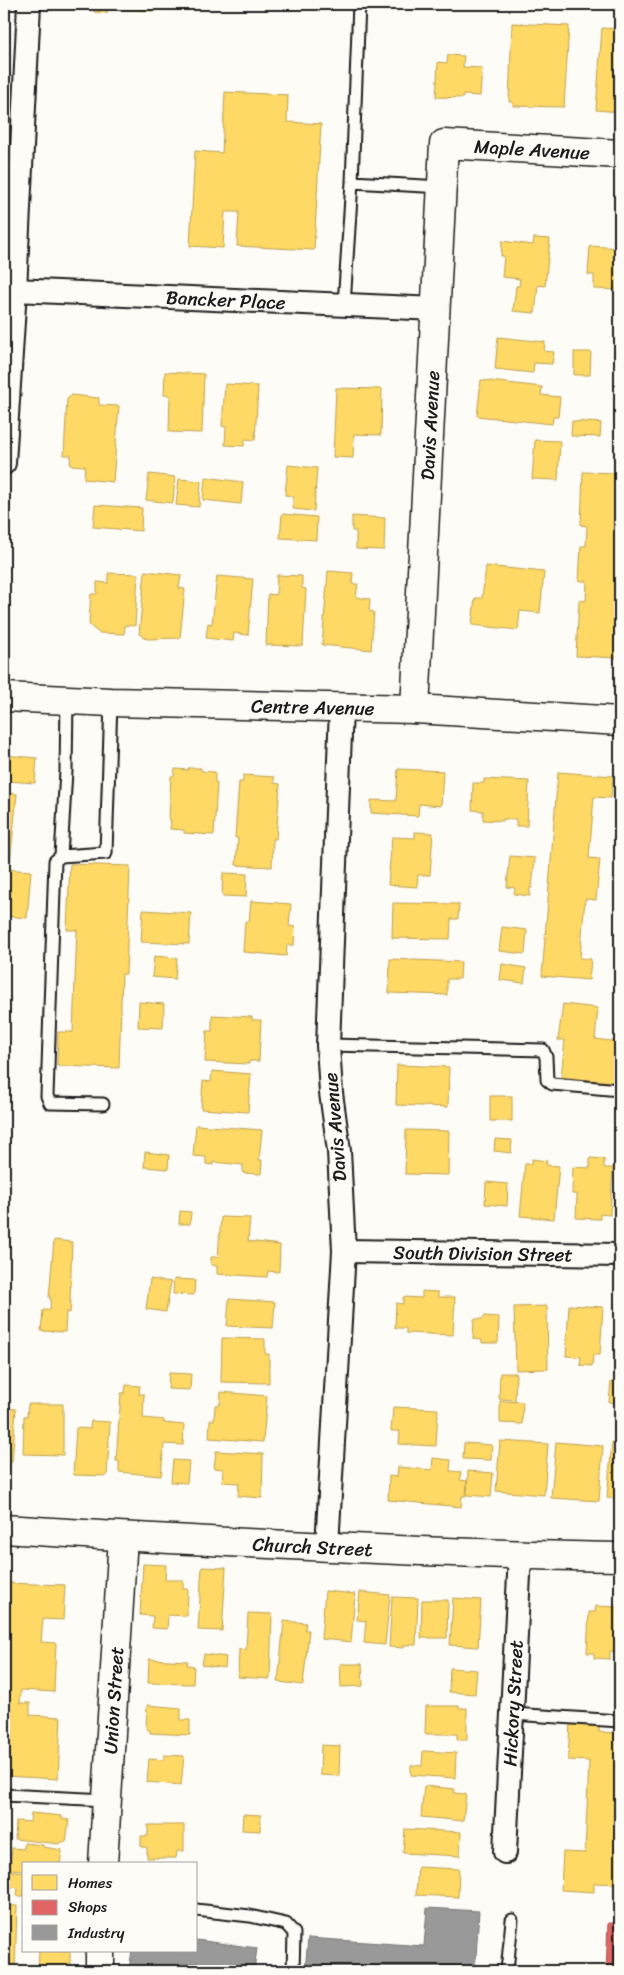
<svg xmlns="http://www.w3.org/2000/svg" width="624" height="1975" viewBox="0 0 624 1975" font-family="Sriracha,sans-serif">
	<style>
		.homes { fill: #ffd966; stroke: #bba050 }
		.shops { fill: #e06666; stroke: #a55050 }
		.industry { fill: #999; stroke: #747474 }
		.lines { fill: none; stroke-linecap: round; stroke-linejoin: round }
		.service-casing { stroke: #1c1c1c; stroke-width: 15 }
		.minor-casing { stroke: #1c1c1c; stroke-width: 26 }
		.tertiary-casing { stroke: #1c1c1c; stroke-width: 31 }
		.service { stroke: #fdfcf7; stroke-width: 11 }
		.minor { stroke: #fdfcf7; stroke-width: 22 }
		.tertiary { stroke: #fdfcf7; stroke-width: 28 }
		.labels { text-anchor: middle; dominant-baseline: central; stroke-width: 5; stroke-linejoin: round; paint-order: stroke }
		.street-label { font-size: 19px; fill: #1c1c1c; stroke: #fdfcf7 }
	</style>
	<rect width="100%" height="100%" fill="#fdfcf7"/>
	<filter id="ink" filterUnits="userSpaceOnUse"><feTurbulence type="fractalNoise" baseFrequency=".02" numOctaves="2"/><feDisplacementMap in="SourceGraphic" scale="10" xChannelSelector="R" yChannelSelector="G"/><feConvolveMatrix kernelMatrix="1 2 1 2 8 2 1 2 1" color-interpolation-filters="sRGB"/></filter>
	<g filter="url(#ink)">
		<path class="homes" d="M80,4H155V11L107,8V13L94,12L95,5Z
			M512,23L569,26L564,107L513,106V102H509Z
			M602,28L620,29V112L596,110Z
			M448,55L464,56L463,67L482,68L480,96L463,95V98L436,97L438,62L447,63Z
			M225,92L288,95L287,122L321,124L314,250L237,246L239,212H225L223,248L190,246L195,151L222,153Z
			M534,238L550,239L545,286L538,285L535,313L513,311L516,286H519L520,279L502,277L504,256H501L502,241L533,245Z
			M590,246L620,248V290L594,289V275H588Z
			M498,337L545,342L544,351L554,352L552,364L534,363L533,373L495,369Z
			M574,352H591L590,375H574Z
			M165,372L204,374L202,433L169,432L170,395H164Z
			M481,380L542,387L541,395L560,397L558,417H553L552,424L477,416Z
			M225,384L258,386L255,440L245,439L244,446L225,445L226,427L222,426Z
			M336,388L382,389L381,435L354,434L353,458L333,457Z
			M72,395L99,398V405L119,406L113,482L84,479L85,466L70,465L71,455H64L67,399Z
			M572,421L601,423L600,437L571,436Z
			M535,440L560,441L558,480L532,479Z
			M288,465L317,468L314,511L293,509V496L285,495Z
			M583,472L620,473V658L576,656L579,600L586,601L587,581H579L581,546H586L587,526L581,525Z
			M149,474L175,477L173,503L146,500Z
			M205,477L243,482L241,504L203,500Z
			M179,479L201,481L199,507L176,505Z
			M95,505L142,508L141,531L93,527Z
			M282,514L317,517L316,540L280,538Z
			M352,516L385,518L384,550L356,549V531H352Z
			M486,566L544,572L540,613L520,611L518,630L472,625L475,598H482Z
			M145,571L181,575L179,588L185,589L180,638L147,639L139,634Z
			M328,571L353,573L352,584H358L356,597L370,599L369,611L374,612L371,650L322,645Z
			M108,573L138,574L135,626L125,625L124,634L99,633L90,626L89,622L91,594H97V582L108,583Z
			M277,575L302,576V588L306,589L303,646L266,645L268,594L276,595Z
			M217,576L253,579L248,635L234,633L233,641L206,638L208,623L212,624Z
			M4,755L37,758L35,783L7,781L6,793L17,794L10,864L4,863Z
			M188,768H201V771L215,772V782L217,783L214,835L184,833V830L170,829L171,820H169L171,776H174L175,769L188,770Z
			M398,769L443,771L441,806L419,804L418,816L371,813V800L396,801Z
			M558,772L613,776L611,798L594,797L589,858L600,859L596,900L585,899L580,958L591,959L589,980L542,976Z
			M243,775L274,777V783L280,784L276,839H273L272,867L236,865L238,838H235L239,782H243Z
			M484,779L529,781L527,826H516V819H503V821L483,820V811L472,810L473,783H484Z
			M415,832L433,833L430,875H418L417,887L388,885L392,837L415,838Z
			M510,856L535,858L532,888L530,887V896L514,894L515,888L507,887Z
			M70,864L130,866L126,974H122L119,1068L57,1066L58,1032H73L77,930H67Z
			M4,869L31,871L27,918L7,916V910H4Z
			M223,873L247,874L246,897L222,896Z
			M251,901L291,904L289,926L295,927L294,945H287L286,956L243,952L245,921L249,922Z
			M393,903L459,904L458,919H451L450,939L392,938Z
			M143,910L191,913L189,944L141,942Z
			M502,927L527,930L525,954L499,951Z
			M154,956L177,958L175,979L152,977Z
			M390,959L461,962L460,979H447V995L389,993Z
			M502,964L526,968L524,983L500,980Z
			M139,1002L164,1004L163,1028L138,1027Z
			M563,1004L598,1008L595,1039L620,1042L617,1084L561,1077L565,1040H558Z
			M212,1015L252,1017V1020H261L259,1061H249V1064L205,1062L207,1031H212Z
			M397,1065L449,1067L448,1107L396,1105Z
			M212,1071L251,1074L248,1112L201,1109L203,1081L211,1082Z
			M490,1096H512V1121H490Z
			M196,1125L262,1130L259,1160H262L261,1174L243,1173V1165L213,1162V1165L206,1164V1157L193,1156Z
			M406,1130L449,1131L448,1175L405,1174Z
			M495,1139L512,1140L511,1153L494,1151Z
			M145,1152L169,1155L168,1169L144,1167Z
			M590,1158L604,1159V1168H613L610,1215L600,1214V1219L576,1218L577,1194H572L573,1167L590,1168Z
			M532,1159L547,1161L546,1165L559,1166L554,1219L520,1216L525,1164H532Z
			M486,1182L508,1184L507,1206L485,1204Z
			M180,1211L191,1212L190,1224H179Z
			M221,1217L250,1218L248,1241L280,1245L279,1272L268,1271L267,1277L217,1274V1266L211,1265V1257H218Z
			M54,1240L72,1242L70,1301H71L70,1313L66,1312L65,1332L41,1331L43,1310H50L51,1298H49Z
			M150,1279L171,1282L166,1312L146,1309Z
			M174,1279L195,1280L194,1295L173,1294Z
			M422,1291L438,1292V1297H455L453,1335L406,1333V1328H395L396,1303L403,1304V1297L422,1298Z
			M229,1299L275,1302L273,1328L227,1326Z
			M569,1305L603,1307L600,1355H593L592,1366L580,1365L581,1357L566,1356Z
			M547,1306L548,1369L516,1370L514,1307Z
			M484,1316L499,1317L498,1343H482V1340L473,1339L474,1319H483Z
			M222,1338L265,1339V1354H269V1383L221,1382Z
			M169,1373L191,1374L190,1390L168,1389Z
			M500,1373H516L515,1400L499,1399Z
			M611,1382L620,1383V1403L609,1402Z
			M126,1385L140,1386L139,1394H144L143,1418L164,1420V1423L184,1425L183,1445L164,1444L161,1476L119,1472V1461H116L121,1393H125Z
			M221,1392L267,1396L263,1442L209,1438L210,1420H214L215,1405H220Z
			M500,1401L523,1402L522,1424L500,1423Z
			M28,1404H63V1455L23,1454L24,1416H27Z
			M393,1407L438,1409L436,1446L399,1444L400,1431H391Z
			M4,1408L16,1409L12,1462L10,1461L9,1473H4Z
			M91,1421L110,1422L107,1476L73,1475L76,1428L90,1429Z
			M500,1441L548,1444L544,1495L496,1491Z
			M556,1442L603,1446L599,1501L551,1498Z
			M612,1442L620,1443V1499L607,1498Z
			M464,1443L492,1445L491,1460L463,1459Z
			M216,1451L263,1454L262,1498L238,1496L239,1483L222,1482L223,1469L214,1468Z
			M433,1458L451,1460L450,1471L461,1472L460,1480L467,1481L466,1496H462L461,1507L388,1500L389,1476L397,1477L398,1467L432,1470Z
			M173,1460L189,1461L187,1483L171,1482Z
			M468,1471L493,1473L491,1497L467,1495Z
			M143,1564L166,1565L165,1580H183V1589H188L187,1616L168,1615L167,1629L152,1628L153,1616L140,1615Z
			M202,1567L226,1568L222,1631L198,1630Z
			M4,1583L65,1585L63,1620L43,1619L41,1642L56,1643L54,1692L21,1690L20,1703H30V1715L61,1717L58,1779L4,1776Z
			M325,1591L355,1594L351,1642L321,1639Z
			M360,1592L390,1595L385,1645L364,1643L366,1621L357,1620Z
			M392,1597L418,1598L416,1645H404V1648L389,1647Z
			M453,1598L481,1600L478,1647L450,1645Z
			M422,1600H448L447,1638H421Z
			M596,1606L618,1607L617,1613H620L618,1652L610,1651V1659L594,1658V1653H587L589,1612H595Z
			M248,1613L272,1614L270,1679L238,1677L239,1649L246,1650Z
			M284,1621L306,1623L305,1630H309L303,1685L278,1682Z
			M204,1654L226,1657L225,1668L202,1665Z
			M149,1659L188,1661L187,1665L194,1666L193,1684L148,1683Z
			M340,1664H362L363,1686L341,1687Z
			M450,1668L477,1670L475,1694L449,1692Z
			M147,1705L181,1708V1720H190V1735L150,1733V1730L146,1729Z
			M426,1706H459V1708H467V1740H457V1734H425Z
			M570,1722L599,1723V1732L620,1733V1884L594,1883V1892L561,1890L563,1852L585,1853L589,1761L568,1760Z
			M321,1745L340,1746L339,1776L320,1775Z
			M423,1751L456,1753L455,1778L411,1775V1765L422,1766Z
			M164,1755L184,1756L181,1785L147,1782L149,1759L164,1760Z
			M424,1786L455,1789L454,1793L466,1794L463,1821L421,1817Z
			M31,1813L62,1816V1819L69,1820L66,1842H60L59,1844L15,1839L16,1821L30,1822Z
			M243,1814L261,1815L260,1831L242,1830Z
			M148,1825H184V1851H177L176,1858H147V1847H141V1836H148Z
			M405,1829L461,1832L460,1856L403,1853Z
			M24,1843L43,1845V1847L62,1850L60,1864H24V1870L10,1869L12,1848L24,1849Z
			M418,1867L459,1869L458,1897L416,1895Z
			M4,1870L24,1872V1896H17L18,1888L10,1887L9,1891H4Z
			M4,1905L17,1906L15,1971H4Z
			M39,1951H70V1971H38Z"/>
		<path class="shops" d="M615,1916H620V1971H606L608,1923H615Z"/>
		<path class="industry" d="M427,1908L479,1911L475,1971H305L308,1938L424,1946Z
			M196,1940L257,1948L254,1971H150L129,1969L132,1951H196Z"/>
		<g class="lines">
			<defs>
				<path id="service" d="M352,182L442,187
					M344,305L352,182L359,4
					M67,700L66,771L61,856L106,853L111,702
					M61,856L55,861L47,1096L50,1103L103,1104
					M328,1045L543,1050L546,1057L547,1080L552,1084L620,1090
					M512,1714L620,1721
					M4,1795L107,1800
					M196,1910L250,1916L286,1924L294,1933L293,1971
					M507,1971L512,1920"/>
				<g id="minor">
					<path id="s1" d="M15,290L436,309"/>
					<path d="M4,463L15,290L29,4"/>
					<path id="s2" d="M344,1251L620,1255"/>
					<path d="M327,1546L344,1251L339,1151L331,1093L328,1045L341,708"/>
					<path id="s3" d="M505,1852L520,1555"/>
				</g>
				<g id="tertiary">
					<path id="s4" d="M4,697L111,702L415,709L620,721"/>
					<path id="s5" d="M415,709L444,144L620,154"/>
					<path id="s6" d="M4,1529C209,1542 415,1553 620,1557"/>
					<path id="s7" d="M103,1864L123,1537"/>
					<path d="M100,1971V1951"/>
				</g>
			</defs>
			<use href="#service" class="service-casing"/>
			<use href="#minor" class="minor-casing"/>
			<use href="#tertiary" class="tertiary-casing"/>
			<use href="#service" class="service"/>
			<use href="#minor" class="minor"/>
			<use href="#tertiary" class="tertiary"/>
		</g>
	</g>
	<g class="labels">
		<g class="street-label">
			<text stroke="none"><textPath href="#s5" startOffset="654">Maple Avenue</textPath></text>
			<text stroke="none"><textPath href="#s1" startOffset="211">Bancker Place</textPath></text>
			<text stroke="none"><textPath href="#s5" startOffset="284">Davis Avenue</textPath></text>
			<text stroke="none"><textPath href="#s4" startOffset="309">Centre Avenue</textPath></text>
			<text transform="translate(335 1127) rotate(-95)">Davis Avenue</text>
			<text stroke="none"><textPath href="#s2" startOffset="139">South Division Street</textPath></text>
			<text stroke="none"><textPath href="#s6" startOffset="309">Church Street</textPath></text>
			<text stroke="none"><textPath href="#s7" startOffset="164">Union Street</textPath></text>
			<text stroke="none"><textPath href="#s3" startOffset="149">Hickory Street</textPath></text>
		</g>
	</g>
	<rect width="624" height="1975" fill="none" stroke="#fdfcf7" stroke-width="20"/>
	<rect x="10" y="10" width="604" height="1955" fill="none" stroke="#1c1c1c" stroke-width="2" filter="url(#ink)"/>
	<rect x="22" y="1862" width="175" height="90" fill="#fdfcf7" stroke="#a3a29f"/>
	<rect x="32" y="1875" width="25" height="15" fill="#ffd966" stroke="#a3a29f"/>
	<text x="68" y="1888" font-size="15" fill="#1c1c1c">Homes</text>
	<rect x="32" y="1900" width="25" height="15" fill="#e06666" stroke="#a3a29f"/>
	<text x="68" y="1912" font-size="15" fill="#1c1c1c">Shops</text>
	<rect x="32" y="1925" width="25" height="15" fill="#999999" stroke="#a3a29f"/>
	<text x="68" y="1938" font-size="15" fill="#1c1c1c">Industry</text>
</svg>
